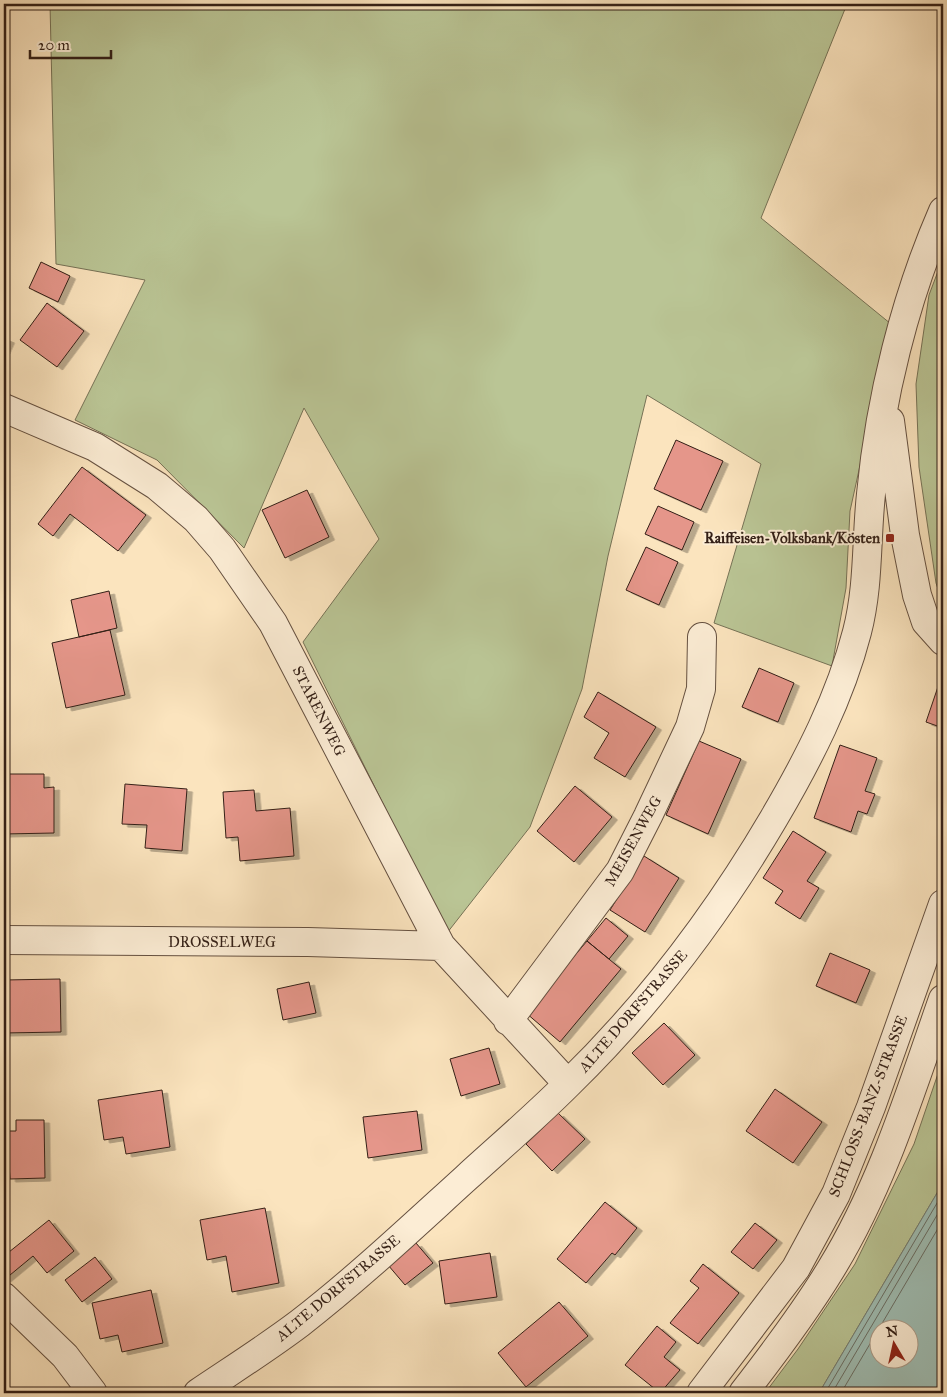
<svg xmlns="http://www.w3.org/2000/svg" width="947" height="1397" viewBox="0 0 947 1397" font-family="'IM FELL Great Primer',serif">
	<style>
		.green { fill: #bac595; stroke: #767256 }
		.water { fill: #9fbeb4; stroke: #747e75; fill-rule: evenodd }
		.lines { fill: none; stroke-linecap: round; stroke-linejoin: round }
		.shore { stroke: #696e65; stroke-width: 1 }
		.building { fill: #e5968a; stroke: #331f16; filter: url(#shadow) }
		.minor-casing { stroke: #655040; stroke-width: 30 }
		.tertiary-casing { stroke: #655040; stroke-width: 30 }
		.minor { stroke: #fcedd5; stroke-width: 28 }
		.tertiary { stroke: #fcedd5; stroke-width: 28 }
		.poi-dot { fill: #8f2418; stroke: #fcedd5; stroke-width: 2 }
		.labels { text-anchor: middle; stroke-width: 4; stroke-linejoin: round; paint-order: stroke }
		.poi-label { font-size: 15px; font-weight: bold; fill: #331f16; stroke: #fcedd5; text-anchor: end }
		.street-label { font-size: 15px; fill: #331f16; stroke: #fcedd5 }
	</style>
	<defs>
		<filter id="shadow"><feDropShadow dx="5.5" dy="3" stdDeviation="0" flood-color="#0004"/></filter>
	</defs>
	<rect width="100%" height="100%" fill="#fbe4be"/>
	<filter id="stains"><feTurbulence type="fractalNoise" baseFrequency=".004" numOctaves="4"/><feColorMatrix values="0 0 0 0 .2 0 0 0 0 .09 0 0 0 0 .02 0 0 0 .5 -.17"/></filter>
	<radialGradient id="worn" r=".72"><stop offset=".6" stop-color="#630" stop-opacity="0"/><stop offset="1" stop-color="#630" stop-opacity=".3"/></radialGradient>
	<!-- green -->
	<path class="green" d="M50 4H847L761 218 891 324 850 511 846 588 832 666 714 623 761 464 647 395 608 556 582 689 530 827 447 933 303 642 379 539 304 408 244 548 157 460 75 420 145 280 56 264Z
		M943 258V604L936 583 919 467 916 384 929 295Z
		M943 1059V1183L819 1393H765L798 1349 855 1264 914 1144Z"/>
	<!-- water -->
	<path class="water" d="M943 1183V1393H819ZM880 1330H910V1360H880Z"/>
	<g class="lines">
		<!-- shore -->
		<path class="shore" d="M825 1393 943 1193
			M832 1393 943 1205
			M841 1393 943 1220"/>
	</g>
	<!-- building -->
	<path class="building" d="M41 262 70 276 58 302 29 288Z
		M47 303 84 331 57 367 20 340Z
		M4 338 9 340 4 351Z
		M676 440 723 461 701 510 654 489Z
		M82 467 146 515 118 551 70 514 53 536 38 524Z
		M307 490 329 537 285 558 262 510Z
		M658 506 694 522 682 550 645 534Z
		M646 547 678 562 659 605 626 590Z
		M109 591 117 628 79 637 71 600Z
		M110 630 125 695 66 708 52 643Z
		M759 668 794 683 778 722 742 707Z
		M943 672V728L926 722Z
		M598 692 656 727 625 777 594 758 609 733 584 717Z
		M699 741 741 759 708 834 666 815Z
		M840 745 877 758 865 791 875 794 867 814 858 811 851 832 814 818Z
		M4 774H44V788L54 787V833L4 834Z
		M125 784 187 789 182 851 145 848 147 825 122 824Z
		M575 786 612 817 574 862 537 831Z
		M254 790 256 811 290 808 294 856 240 861 238 837 226 838 223 792Z
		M793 831 826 852 807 881 819 888 800 919 775 903 783 891 763 878Z
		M644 856 679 878 645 932 610 910Z
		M606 918 628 936 609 959 587 941Z
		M587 941 621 969 560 1042 526 1013Z
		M830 953 870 970 856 1003 816 986Z
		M60 979 61 1032 4 1033V980Z
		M309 982 316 1013 283 1020 277 989Z
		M664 1023 695 1055 663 1085 632 1053Z
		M489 1048 500 1084 461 1096 450 1059Z
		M775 1089 822 1122 793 1163 746 1131Z
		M162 1090 170 1147 126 1154 123 1137 104 1140 98 1100Z
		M417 1111 422 1150 368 1158 363 1117Z
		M558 1113 585 1139 552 1171 526 1144Z
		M16 1120H44L45 1178 10 1179 9 1164 4 1165V1131H16Z
		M605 1202 637 1228 615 1255 612 1253 586 1283 557 1259Z
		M265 1208 279 1283 232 1292 226 1256 207 1260 200 1220Z
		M49 1220 74 1251 47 1273 33 1256 4 1280V1256Z
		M755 1223 777 1240 753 1269 731 1252Z
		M416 1243 433 1263 405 1285 388 1265Z
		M490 1253 497 1297 445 1304 439 1261Z
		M95 1257 112 1279 82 1302 65 1280Z
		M703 1264 739 1293 698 1344 670 1323 699 1288 690 1281Z
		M151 1290 163 1343 122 1352 118 1335 100 1339 92 1303Z
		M559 1302 588 1336 526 1387 498 1353Z
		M657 1326 676 1342 664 1357 680 1370 660 1393 625 1365Z"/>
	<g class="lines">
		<defs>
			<path id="minor" d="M4 408 95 447 157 486 196 519 222 549 273 623 441 946 568 1084
				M890 421 905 535 917 595 926 622 943 641
				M4 940 308 942 441 946
				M508 1021 620 871 648 816 690 727 701 689 702 637
				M4 1297 65 1356 93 1393
				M198 1393C232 1370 267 1348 300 1323 358 1278 412 1227 466 1178 500 1147 535 1117 568 1084 648 1006 717 915 774 818 808 760 840 698 857 632 869 586 866 540 871 494 880 399 905 298 943 211
				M701 1393 796 1268 836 1194 871 1107 943 904"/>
			<path id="tertiary" d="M743 1393C774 1353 805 1312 831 1269 882 1186 911 1090 943 999"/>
		</defs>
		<!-- minor casing -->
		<use href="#minor" class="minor-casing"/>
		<!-- tertiary casing -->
		<use href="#tertiary" class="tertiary-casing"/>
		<!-- minor -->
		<use href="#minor" class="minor"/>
		<!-- tertiary -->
		<use href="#tertiary" class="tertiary"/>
	</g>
	<!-- markers -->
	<rect class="poi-dot" x="885" y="533" width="10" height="10" rx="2.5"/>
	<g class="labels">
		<!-- poi labels -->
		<g class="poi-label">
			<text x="880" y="543">Raiffeisen-Volksbank/Kösten</text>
		</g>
		<!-- street labels -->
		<g class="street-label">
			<text transform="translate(319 711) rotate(63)" y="5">STARENWEG</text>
			<text transform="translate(633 841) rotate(-61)" y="5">MEISENWEG</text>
			<text x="222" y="947">DROSSELWEG</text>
			<text transform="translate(633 1011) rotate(-49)" y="5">ALTE DORFSTRASSE</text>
			<text transform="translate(868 1106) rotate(-69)" y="5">SCHLOSS-BANZ-STRASSE</text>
			<text transform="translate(338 1288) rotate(-40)" y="5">ALTE DORFSTRASSE</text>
		</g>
	</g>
	<!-- margin -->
	<rect width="947" height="1397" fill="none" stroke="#fbe4be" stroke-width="20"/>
	<rect x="5" y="5" width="937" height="1387" fill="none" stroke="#331f16" stroke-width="2.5"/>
	<rect x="10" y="10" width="927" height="1377" fill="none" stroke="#331f16"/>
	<!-- north arrow -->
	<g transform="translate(894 1344) rotate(351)"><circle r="24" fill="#fcedd5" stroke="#ac9b89"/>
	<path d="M0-4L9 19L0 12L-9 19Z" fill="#8f2418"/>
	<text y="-8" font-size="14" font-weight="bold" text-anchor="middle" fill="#331f16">N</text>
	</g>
	<!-- scale -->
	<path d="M30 50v8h81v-8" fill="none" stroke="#331f16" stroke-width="2.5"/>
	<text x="38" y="50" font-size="15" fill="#331f16" stroke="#fcedd5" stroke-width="4" paint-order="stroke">20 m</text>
	<rect width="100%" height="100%" filter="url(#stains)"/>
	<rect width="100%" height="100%" fill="url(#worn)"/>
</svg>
